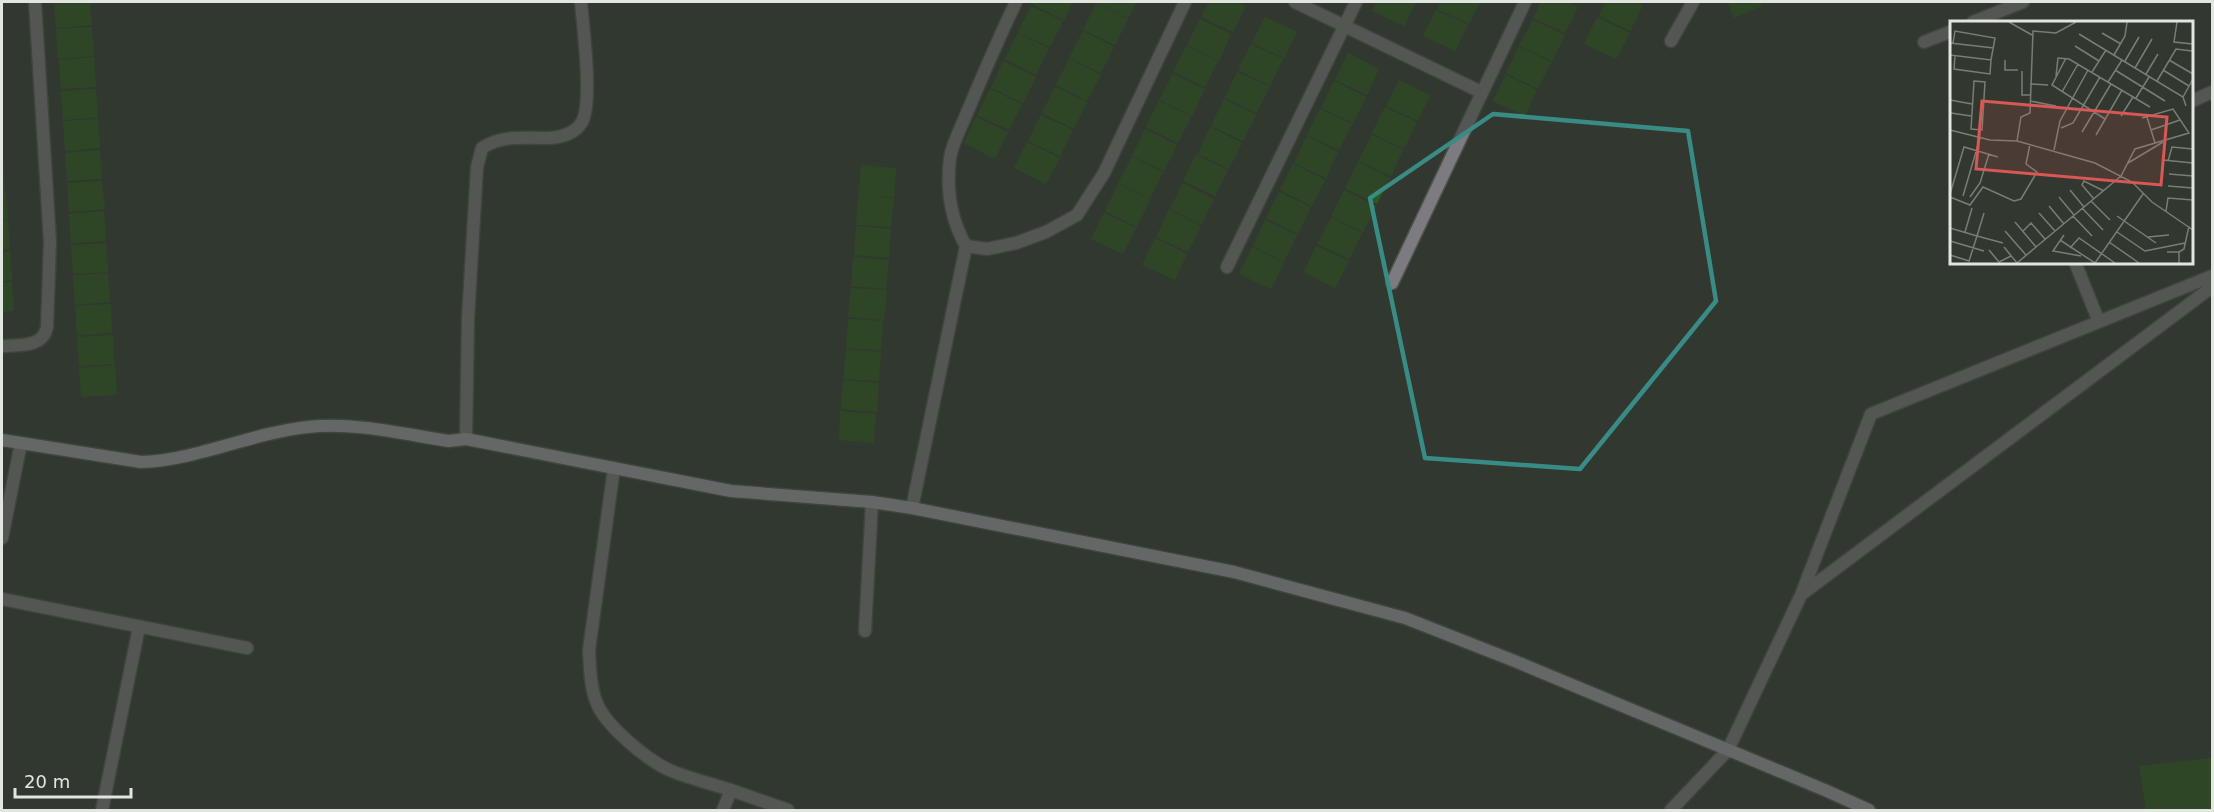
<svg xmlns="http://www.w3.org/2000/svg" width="2214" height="812" viewBox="0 0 2214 812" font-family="'DejaVu Sans',sans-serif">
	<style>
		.building { fill: #2b581b }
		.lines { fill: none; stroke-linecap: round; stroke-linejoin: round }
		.street-casing { stroke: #4e544c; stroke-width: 15 }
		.secondary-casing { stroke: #4e544c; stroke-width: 15 }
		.street { stroke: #7d7b7f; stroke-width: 12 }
		.secondary { stroke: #a5a1a9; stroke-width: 12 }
		.marked { fill: none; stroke: #398c85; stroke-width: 4.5; stroke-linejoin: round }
		.inset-road { fill: none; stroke: #787e77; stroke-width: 1.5 }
		.view { fill: #d95856; fill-opacity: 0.15; stroke: #d95856; stroke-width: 3 }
		.inset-edge { fill: none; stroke: #e2e6e1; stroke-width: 3 }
	</style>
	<rect width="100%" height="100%" fill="#323830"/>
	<!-- building -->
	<path class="building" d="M54 2H90L92 25 56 28Z
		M1033 2H1073L1064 20 1032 4Z
		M1095 2H1137L1128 18Z
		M1208 2H1236L1246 6 1233 32 1201 17Z
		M1377 2H1416L1404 26 1372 11Z
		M1441 2H1480L1469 24 1437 9Z
		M1541 2H1567L1578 7 1565 33 1533 18Z
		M1606 2H1636L1643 5 1630 31 1599 16Z
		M1727 2H1760L1762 6 1734 18Z
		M1096 3 1128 19 1115 45 1083 30Z
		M1031 6 1063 21 1050 47 1018 32Z
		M1436 10 1468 25 1455 51 1423 36Z
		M1265 17 1297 32 1284 58 1252 43Z
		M1597 17 1630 33 1616 59 1584 44Z
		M1200 19 1231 34 1219 61 1187 45Z
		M1533 20 1565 35 1552 61 1519 46Z
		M92 27 94 56 58 59 56 29Z
		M1083 31 1114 47 1101 73 1069 58Z
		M1018 33 1049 48 1036 75 1005 59Z
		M1251 44 1283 59 1270 86 1238 70Z
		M1186 46 1218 61 1205 87 1173 72Z
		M1519 47 1551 62 1538 89 1506 73Z
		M1348 53 1379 69 1367 95 1335 80Z
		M94 57 96 87 61 89 59 60Z
		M1069 59 1101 75 1087 101 1056 85Z
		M1003 61 1036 77 1023 103 991 88Z
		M1237 72 1270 87 1256 113 1225 98Z
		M1173 74 1205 89 1192 116 1159 100Z
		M1506 75 1537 90 1525 116 1493 101Z
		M1399 80 1430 95 1418 121 1386 106Z
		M1334 81 1366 97 1353 123 1321 108Z
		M1055 87 1087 102 1074 129 1042 113Z
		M96 89 98 117 63 120 61 91Z
		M990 89 1022 104 1009 130 977 115Z
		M1224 99 1256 115 1243 141 1211 126Z
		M1159 101 1191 117 1178 143 1146 127Z
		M1385 107 1417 122 1404 149 1372 133Z
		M1320 109 1352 124 1339 150 1307 135Z
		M1041 115 1073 130 1060 156 1028 141Z
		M976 117 1008 132 995 159 964 143Z
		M98 119 100 148 65 151 63 121Z
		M1210 127 1242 143 1229 169 1198 154Z
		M1145 129 1177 145 1164 171 1132 156Z
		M1372 135 1403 150 1391 176 1358 161Z
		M1307 136 1338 152 1326 178 1294 163Z
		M1027 142 1060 158 1046 184 1014 168Z
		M100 150 102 179 67 181 65 153Z
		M1196 155 1228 170 1215 196 1183 181Z
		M1132 157 1163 172 1150 199 1118 183Z
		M2 159H3L5 188H2Z
		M1358 162 1390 178 1377 204 1345 188Z
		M1293 164 1325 180 1312 206 1280 190Z
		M861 165 896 168 894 197 867 195 894 198 891 227 856 225Z
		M102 181 105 209 69 212 67 183Z
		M1183 183 1214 199 1201 225 1170 209Z
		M1118 184 1150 200 1137 227 1105 211Z
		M5 189 8 219H2V190Z
		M1344 190 1376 206 1363 232 1331 217Z
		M1279 192 1311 207 1298 234 1266 218Z
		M1169 210 1201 226 1188 252 1156 237Z
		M104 211 106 241 71 243 69 214Z
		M1104 213 1136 228 1123 254 1091 239Z
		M1331 218 1362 233 1349 259 1317 244Z
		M2 220H8L10 249 2 250Z
		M1265 220 1297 235 1284 262 1253 246Z
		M856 226 891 229 889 258 854 255Z
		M1155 238 1187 254 1175 280 1142 265Z
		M106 243 108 272 73 274 71 245Z
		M1316 246 1349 261 1335 288 1304 272Z
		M1252 247 1284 263 1271 289 1239 274Z
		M10 251 12 280 2 281V252Z
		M853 257 889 260 886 289 851 286Z
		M108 273 110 302 75 305 73 275Z
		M12 282 14 311 2 312V283Z
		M851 288 887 290 884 320 848 317Z
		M111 304 112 333 77 335 75 306Z
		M848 319 883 321 881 350 846 348Z
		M113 335 114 364 79 366 77 337Z
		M846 349 881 352 879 381 843 379Z
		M115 365 117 395 81 397 79 368Z
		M843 380 879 383 877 412 841 409Z
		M840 411 876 414 874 443 839 440Z
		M2212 758V810H2146L2139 766Z"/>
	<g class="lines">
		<defs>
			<path id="street" d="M1295 2 1481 92
				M1973 22 2023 2
				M1671 41 1693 2
				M1924 42 1952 31
				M2192 101 2212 92
				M966 246 987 249 1016 243 1046 232 1077 215 1104 173 1185 2
				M2075 262 2099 322
				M1227 267 1356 2
				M1392 283 1525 2
				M2 346C18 345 43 348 47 327L50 242 35 2
				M466 439 468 319 477 167 482 148C502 135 523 138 545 138 559 138 574 135 582 122 593 102 583 27 581 2
				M614 468 589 650C590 667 590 685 596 701 604 725 650 763 674 772 692 779 712 784 731 790L723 810
				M912 508 966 246C950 218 946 190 950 158 952 144 961 128 966 115 982 77 998 39 1016 2
				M2 538 21 443
				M1802 594 2212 287
				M2 599 247 648
				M865 631 872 502
				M731 790 788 810
				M102 810 139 627
				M1671 810 1728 750 1801 595 1871 414 2212 276"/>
			<path id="secondary" d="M2 440 141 462C198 460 251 433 308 427 355 422 403 434 449 441L466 439 731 491 872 502 912 508 1234 572 1405 618 1517 662 1827 791 1869 810"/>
		</defs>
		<!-- street casing -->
		<use href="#street" class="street-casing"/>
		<!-- secondary casing -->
		<use href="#secondary" class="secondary-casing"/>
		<!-- street -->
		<use href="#street" class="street"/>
		<!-- secondary -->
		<use href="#secondary" class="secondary"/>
	</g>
	<!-- marked area -->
	<path d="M0 0H2214V812H0ZM1493 114 1688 131 1716 301 1580 469 1425 458 1370 198Z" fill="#323830" fill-opacity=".55" fill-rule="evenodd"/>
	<path class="marked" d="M1493 114 1688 131 1716 301 1580 469 1425 458 1370 198Z"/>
	<!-- overview -->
	<g transform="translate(1950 21)">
		<rect width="243" height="243" fill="#323830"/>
		<path class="inset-road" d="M59 1 82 14M227 1 224 21 243 23M152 12 171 23M129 13 233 76 236 85M0 22 44 27M125 25 149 40M0 34 41 39 45 17 5 10 3 22M164 34 175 15 177 1M5 35 4 48 40 53 41 39M116 37 102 64 155 98M55 39V49H68M219 39 243 53M175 40 189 16M185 47 202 18M165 49 215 80M213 49 239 65M72 50V74H80M142 51 156 29M196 53 208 33M106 55 108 37 119 38 200 86M24 60 35 61 32 109 21 108ZM207 60 226 28 242 30M158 61 172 39M80 63 98 64M112 71 128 43M233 76 243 58M186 77 199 56M0 79 22 83M80 80 106 85M1 92 21 95M171 95 183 76M197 96 205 122M111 107 123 102 150 56M0 109 40 119 67 120 145 142 182 161 202 181 243 209M201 109 230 99M132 111 161 63M146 114 172 69M67 120 71 96 80 92 83 10 106 12 126 1M104 129 110 100 138 49M213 139 243 142M218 140 222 126 243 128M178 142 213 121M219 153 243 155M218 165 243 167M120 169 134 186M0 173 14 126 48 136M13 175 30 117M0 176 20 184 33 166 64 180 71 178 87 151 76 143 80 123M20 176 30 162 39 133M109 176 124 194M144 178 132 164 134 160 154 170M141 180 160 199M99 185 114 203M132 187 153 209M216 190 218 177 243 179M34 192 27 215 53 222M89 192 105 210M123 195 142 215M167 195 206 222M65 201 86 226 171 155 185 128 239 112 223 88 192 97M0 207 27 215 19 240 0 234M55 210 76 234M73 210 81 202 95 218M15 211 22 187M167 211 195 230 235 222M114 214 103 230 131 235M198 216 219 214M110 219 145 242 193 173M0 220 34 230M159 221 189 242M54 226 67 242 86 226M120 227 129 217 165 242M39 229 49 241 61 235M217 231H229V242M229 231 234 228 239 205"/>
		<path class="view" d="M32 80 217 96 211 164 26 148Z"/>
		<rect width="243" height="243" class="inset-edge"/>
	</g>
	<!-- border -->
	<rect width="2214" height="812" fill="none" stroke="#e2e6e1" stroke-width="6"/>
	<!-- scale -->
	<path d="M15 788v9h116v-9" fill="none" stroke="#e2e6e1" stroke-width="3"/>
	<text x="24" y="788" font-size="18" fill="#e2e6e1" stroke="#323830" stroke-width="4.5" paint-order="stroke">20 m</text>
</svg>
